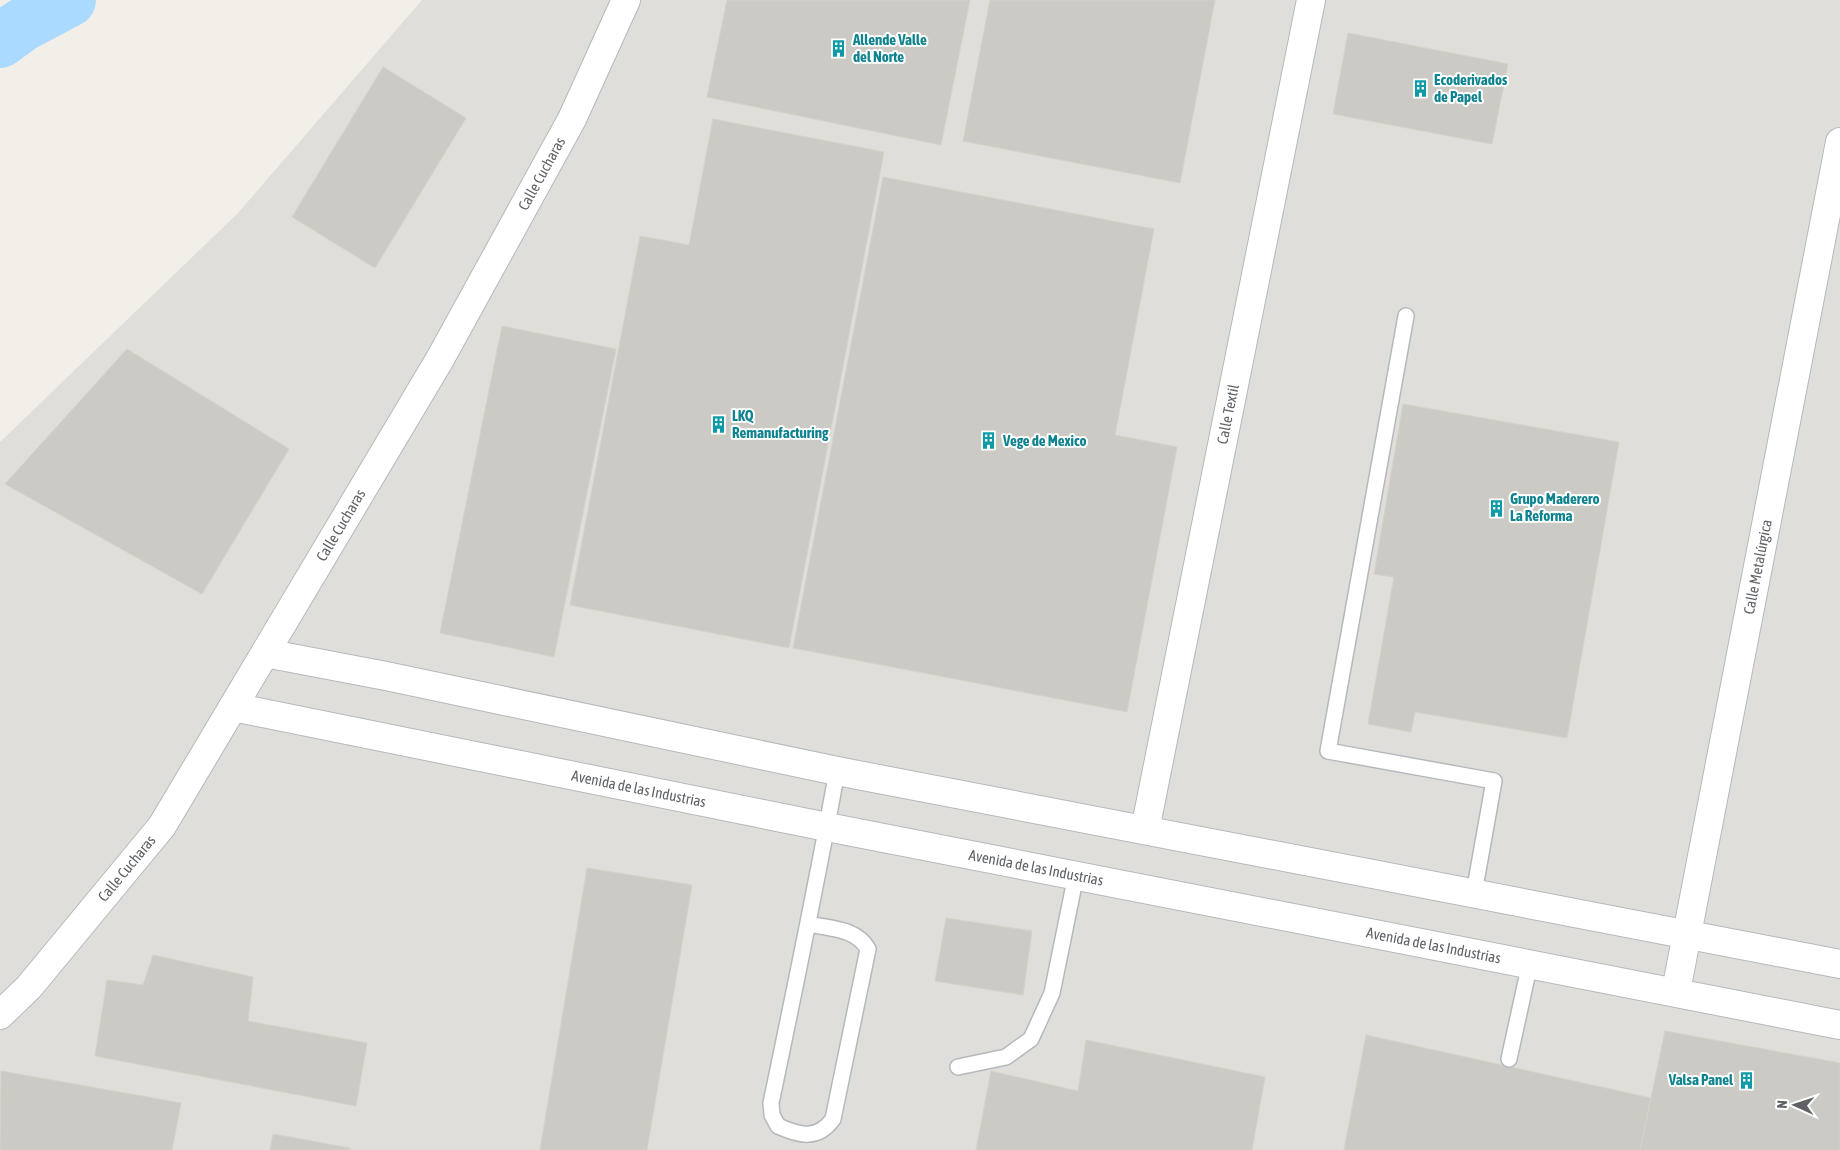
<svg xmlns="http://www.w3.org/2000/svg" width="1840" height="1150" viewBox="0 0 1840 1150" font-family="'Asap Condensed',sans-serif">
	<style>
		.industrial { fill: #e0deda }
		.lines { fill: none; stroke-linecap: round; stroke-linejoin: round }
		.river { stroke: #aadaff; stroke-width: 54 }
		.building { fill: #cccac5; stroke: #d6d1c6 }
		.lane-casing { stroke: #b5b8bc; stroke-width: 18 }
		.street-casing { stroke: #b5b8bc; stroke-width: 30 }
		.lane { stroke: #fff; stroke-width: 15 }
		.street { stroke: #fff; stroke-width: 28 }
		.labels { text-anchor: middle; stroke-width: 4; stroke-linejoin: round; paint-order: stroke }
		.culture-label { font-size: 15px; font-weight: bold; fill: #0d838f; stroke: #fff; text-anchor: start }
		.street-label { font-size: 15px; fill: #5f6368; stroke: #fff }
	</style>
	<rect width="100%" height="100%" fill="#f1efe8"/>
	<!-- industrial -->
	<path class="industrial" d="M422 0H1840V1150H0V442L238 213Z"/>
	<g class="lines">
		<!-- river -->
		<path class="river" d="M0 41 22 25 69 0"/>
	</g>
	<!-- building -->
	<path class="building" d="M727 0H970L941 145 707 97Z
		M990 0H1215L1180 183 963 141Z
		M1348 33 1508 64 1492 144 1333 114Z
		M383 67 466 118 375 268 292 217Z
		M713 119 884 152 789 648 570 605 640 236 689 245Z
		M883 177 1154 229 1115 435 1177 447 1127 712 793 648Z
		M502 326 616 349 554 657 440 633Z
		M127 349 289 449 202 594 5 484Z
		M1403 404 1619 442 1567 738 1415 712 1411 732 1368 724 1394 577 1374 574Z
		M587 868 692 885 647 1150H540Z
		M946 918 1032 931 1023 995 935 981Z
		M153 955 253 977 248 1021 367 1043 356 1106 95 1056 107 980 143 985Z
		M1665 1031 1840 1063V1150H1640Z
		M1366 1035 1651 1098 1640 1150H1344Z
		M1086 1040 1265 1077 1252 1150H976L991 1071 1078 1091Z
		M1 1071 181 1103 172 1150H0Z
		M273 1134 350 1148V1150H270Z"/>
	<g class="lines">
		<defs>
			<path id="lane" d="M1406 316 1328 751 1494 781 1474 893
				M809 924C831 929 856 928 868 949L833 1119C818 1140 800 1136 778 1126L772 1115 771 1103C794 993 817 882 837 771
				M1509 1059 1530 963
				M958 1067 1006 1057 1031 1039 1052 993 1076 875"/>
			<g id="street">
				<path d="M265 653 386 676 837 771 1840 964"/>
				<path id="s1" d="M233 707 827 827 1840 1025"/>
				<path id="s2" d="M1145 830 1311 0"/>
				<path id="s3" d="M1676 991 1840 142"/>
				<path id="s4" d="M0 1015 29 987 162 826 440 359 572 119 626 0"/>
			</g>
		</defs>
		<!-- lane casing -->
		<use href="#lane" class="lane-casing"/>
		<!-- street casing -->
		<use href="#street" class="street-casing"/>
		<!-- lane -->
		<use href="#lane" class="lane"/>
		<!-- street -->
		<use href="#street" class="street"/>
	</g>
	<!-- icons -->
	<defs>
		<symbol id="building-bare" viewBox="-9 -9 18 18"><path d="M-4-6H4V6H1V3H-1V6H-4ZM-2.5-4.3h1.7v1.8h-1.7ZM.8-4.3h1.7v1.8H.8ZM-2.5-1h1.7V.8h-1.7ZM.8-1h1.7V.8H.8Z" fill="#0f9aa8" stroke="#fff" stroke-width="2.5" paint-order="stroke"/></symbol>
	</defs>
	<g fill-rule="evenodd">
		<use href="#building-bare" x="826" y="36" width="25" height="25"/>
		<use href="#building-bare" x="1408" y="76" width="25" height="25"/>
		<use href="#building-bare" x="706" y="412" width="25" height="25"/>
		<use href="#building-bare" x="976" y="428" width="25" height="25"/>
		<use href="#building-bare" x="1484" y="496" width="25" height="25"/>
		<use href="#building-bare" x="1734" y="1068" width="25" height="25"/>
	</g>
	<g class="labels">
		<!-- culture labels -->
		<g class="culture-label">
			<text x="853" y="45">Allende Valle<tspan x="853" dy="17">del Norte</tspan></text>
			<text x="1434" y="85">Ecoderivados<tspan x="1434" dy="17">de Papel</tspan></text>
			<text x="732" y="421">LKQ<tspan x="732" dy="17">Remanufacturing</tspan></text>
			<text x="1003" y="446">Vege de Mexico</text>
			<text x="1510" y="504">Grupo Maderero<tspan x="1510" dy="17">La Reforma</tspan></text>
			<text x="1733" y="1085" text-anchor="end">Valsa Panel</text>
		</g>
		<!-- street labels -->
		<g class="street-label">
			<text dy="5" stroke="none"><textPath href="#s4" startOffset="1004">Calle Cucharas</textPath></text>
			<text dy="5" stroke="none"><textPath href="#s2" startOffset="424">Calle Textil</textPath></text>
			<text dy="5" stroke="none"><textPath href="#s4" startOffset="599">Calle Cucharas</textPath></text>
			<text dy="5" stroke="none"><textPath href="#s3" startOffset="432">Calle Metalúrgica</textPath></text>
			<text dy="5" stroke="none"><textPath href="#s1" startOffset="414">Avenida de las Industrias</textPath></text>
			<text dy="5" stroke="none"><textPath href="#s1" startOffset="819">Avenida de las Industrias</textPath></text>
			<text dy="5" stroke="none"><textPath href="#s4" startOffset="194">Calle Cucharas</textPath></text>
			<text dy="5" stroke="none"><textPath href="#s1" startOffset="1224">Avenida de las Industrias</textPath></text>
		</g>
	</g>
	<!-- north arrow -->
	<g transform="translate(1795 1105) rotate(273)" stroke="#ffffff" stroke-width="4" paint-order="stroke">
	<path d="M0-4L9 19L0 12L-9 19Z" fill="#5f6368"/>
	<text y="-8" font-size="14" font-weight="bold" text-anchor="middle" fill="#5f6368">N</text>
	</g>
</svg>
